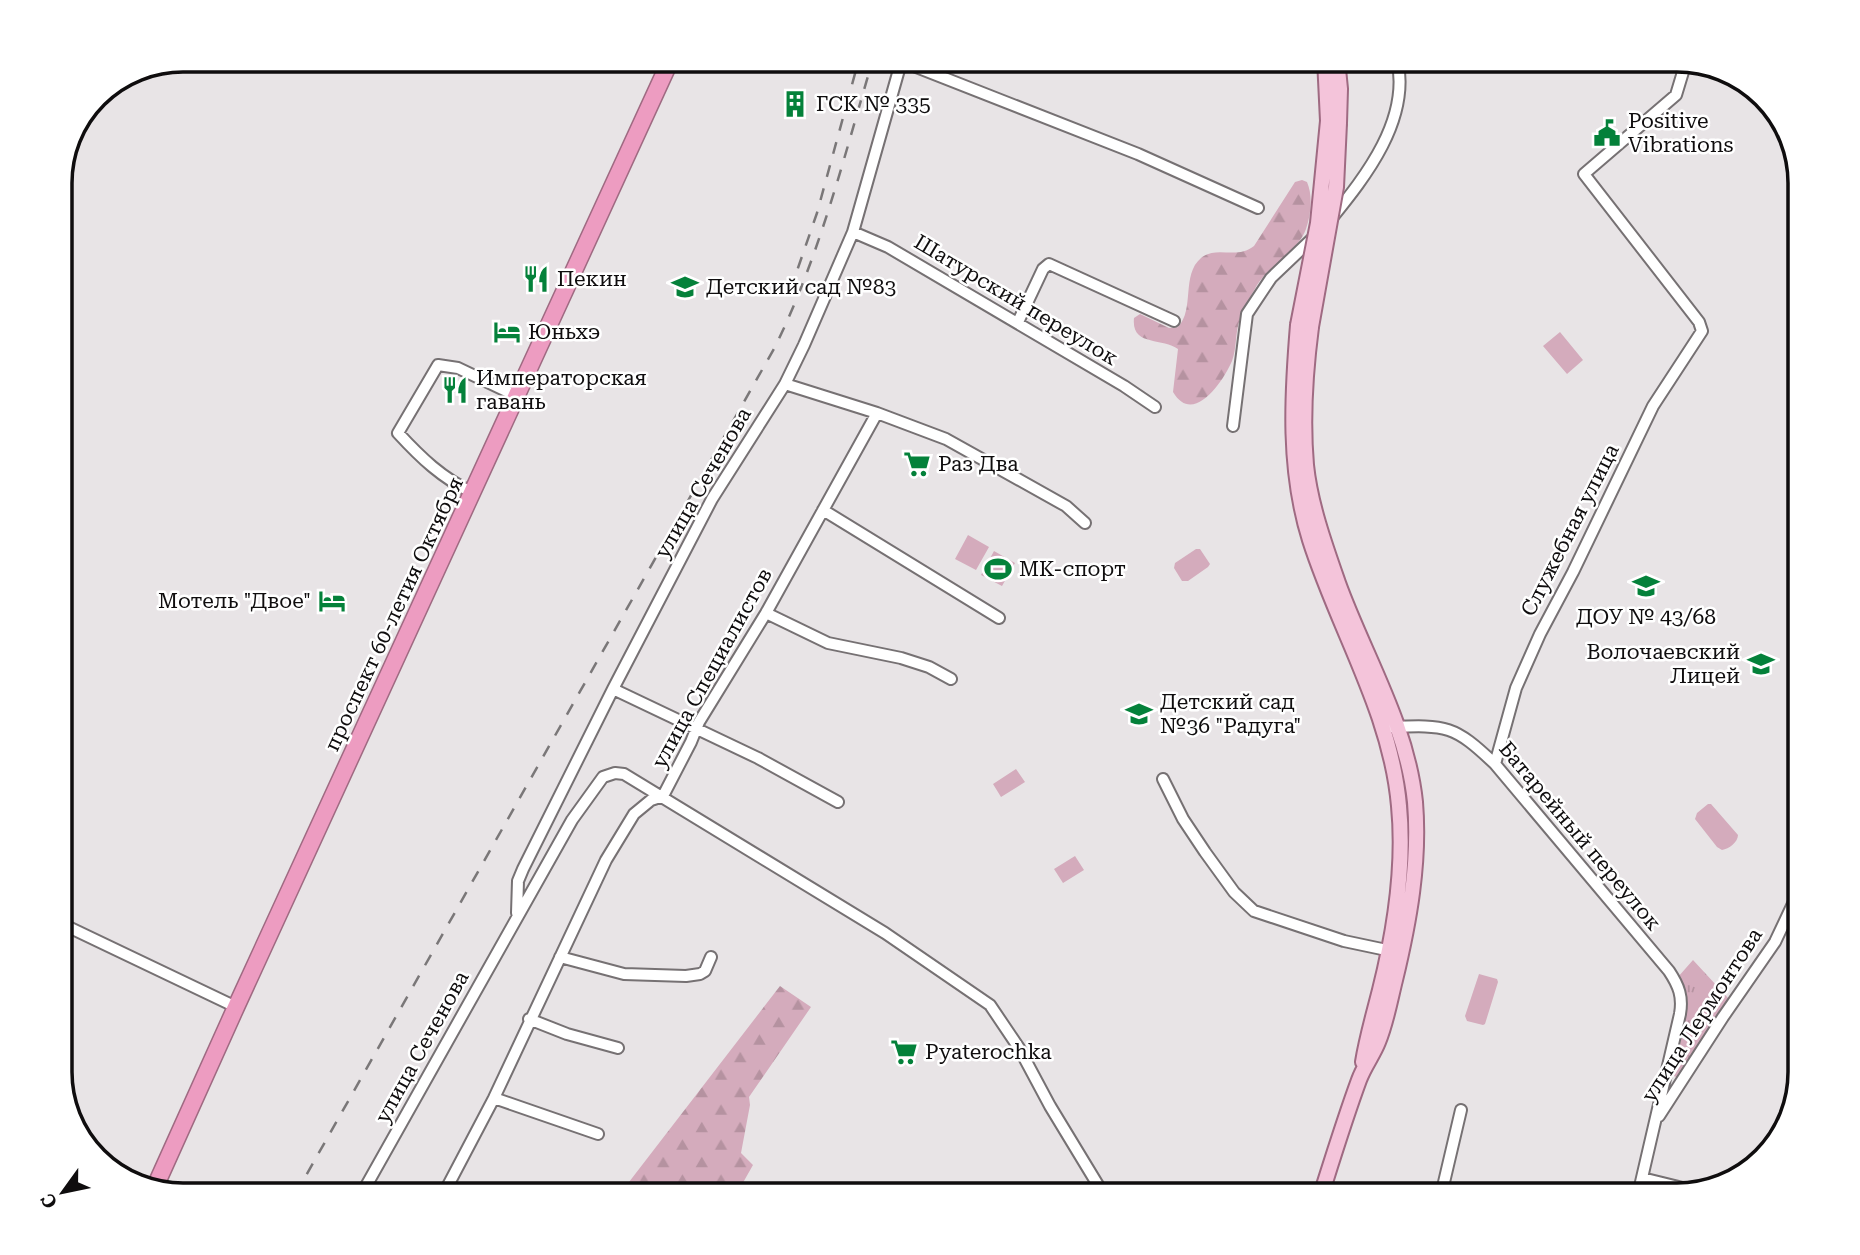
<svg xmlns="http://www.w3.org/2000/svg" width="1860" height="1255" viewBox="0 0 1860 1255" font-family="'Roboto Serif',serif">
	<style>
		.grass { fill: url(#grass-tufts) }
		.forest { fill: url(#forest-firs) }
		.pitch { fill: #d4abbc }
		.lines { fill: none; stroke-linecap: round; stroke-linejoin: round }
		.minor-casing { stroke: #767173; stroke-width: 14 }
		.major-casing { stroke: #9f6a82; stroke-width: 18 }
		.highway-casing { stroke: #9f6a82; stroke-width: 19 }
		.minor { stroke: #fff; stroke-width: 10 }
		.major { stroke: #f4c4da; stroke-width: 14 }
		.highway { stroke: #ed9cc1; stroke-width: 16 }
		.rail { stroke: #7a7778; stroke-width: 2.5; stroke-dasharray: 12 12; stroke-linecap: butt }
		.major-bridge-casing { stroke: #9f6a82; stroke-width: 18; stroke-linecap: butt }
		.major-bridge { stroke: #f4c4da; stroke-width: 14 }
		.labels { text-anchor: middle; stroke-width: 5; stroke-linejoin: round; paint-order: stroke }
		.poi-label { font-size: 21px; fill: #0f0d0e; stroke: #fff; text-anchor: start }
		.street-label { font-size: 21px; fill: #0f0d0e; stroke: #fff }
		.rim { fill: none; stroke: #0f0d0e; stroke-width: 3.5 }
	</style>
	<defs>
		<pattern id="grass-tufts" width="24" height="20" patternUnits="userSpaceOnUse" patternTransform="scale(1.75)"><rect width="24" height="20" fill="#d4abbc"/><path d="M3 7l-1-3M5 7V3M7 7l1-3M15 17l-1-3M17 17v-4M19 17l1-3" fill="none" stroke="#b592a0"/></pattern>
		<pattern id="forest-firs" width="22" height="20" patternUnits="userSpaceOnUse" patternTransform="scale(1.75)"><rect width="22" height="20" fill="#d4abbc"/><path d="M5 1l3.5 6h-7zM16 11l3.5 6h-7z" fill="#b592a0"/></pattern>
	</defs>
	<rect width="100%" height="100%" fill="#e8e4e6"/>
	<!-- grass -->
	<path class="grass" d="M1693 960 1729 999 1679 1078 1671 1075C1679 1043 1696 1008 1678 977Z"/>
	<!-- forest -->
	<path class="forest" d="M1302 180 1307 182C1313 196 1311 214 1306 229 1298 251 1270 265 1257 285 1251 296 1244 307 1240 319 1235 332 1237 348 1232 361 1223 382 1193 426 1173 392L1178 349C1163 337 1131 347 1134 318L1140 314 1169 328 1178 327C1195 309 1181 275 1201 258 1216 245 1237 260 1254 246L1295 182Z
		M780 986 811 1007 749 1097 750 1105 741 1153 753 1165 736 1195H619Z"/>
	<!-- pitch -->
	<path class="pitch" d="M1560 332 1583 360 1567 374 1543 346Z
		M968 535 989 547 976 570 955 559Z
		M1196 549H1200L1210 564 1208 567 1188 581H1182L1174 568 1175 563Z
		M994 551 1015 563 1002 586 981 575Z
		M1016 769 1025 782 1001 797 993 784Z
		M1708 804H1711L1738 835C1738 842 1729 849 1722 850L1717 847 1695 819 1697 813Z
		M1075 856 1084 870 1063 883 1054 869Z
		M1479 974 1497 979 1498 982 1485 1024 1483 1025 1467 1021 1465 1016Z"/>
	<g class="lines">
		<defs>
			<path id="minor" d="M901 61 1138 154 1258 208
				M1331 219C1366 176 1411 119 1397 59
				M853 232 888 247 1124 386 1155 407
				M1018 322 1043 269 1049 264 1174 321
				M785 384 877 413 946 439 1066 506 1085 523
				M1233 426 1247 314 1271 278 1315 236
				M473 493C442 478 421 458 398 433L438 365 458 368 517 396
				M823 510 999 618
				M766 613 828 643 901 658 929 667 951 679
				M613 689 758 758 838 802
				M1391 727C1447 725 1454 725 1495 764L1669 971C1679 986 1683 997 1680 1014L1638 1195
				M1495 764 1516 688 1540 634 1573 572 1653 406 1702 331 1699 322 1584 174 1676 95 1686 62
				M1163 779 1183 819 1205 852 1234 892 1254 911 1344 941 1396 952
				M517 913 518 881 523 869 613 689 712 499 785 384 804 345 853 232 902 59
				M60 923 236 1007
				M560 957 624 974 686 976 700 974 705 971 711 957
				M529 1019 567 1034 618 1048
				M494 1098 598 1134
				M1659 1116 1723 1017 1775 942 1800 889
				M1642 1178 1695 1191
				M361 1195 572 820 603 777 615 773 624 774 885 933 990 1005 1019 1048 1050 1106 1104 1195
				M443 1195 494 1098 606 860 634 814 651 800 663 796 691 742 699 722 766 613 877 413
				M1441 1195 1461 1110"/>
			<path id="major" d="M1325 59 1328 121
				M1337 59 1340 89 1339 123
				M1298 325C1292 397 1288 470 1310 540 1338 629 1391 712 1399 806 1405 867 1395 930 1380 990 1374 1014 1367 1037 1363 1062
				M1311 327C1305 373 1302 419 1306 465 1310 504 1325 546 1338 583 1364 655 1407 724 1415 802 1420 862 1409 922 1395 980 1390 1000 1386 1023 1378 1042 1373 1055 1364 1066 1359 1080 1345 1118 1333 1157 1321 1195"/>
			<path id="highway" d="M155 1187 236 1007 671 59"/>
		</defs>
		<!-- minor casing -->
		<use href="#minor" class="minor-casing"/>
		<!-- major casing -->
		<use href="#major" class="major-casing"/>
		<!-- highway casing -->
		<use href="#highway" class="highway-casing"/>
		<!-- minor -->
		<use href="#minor" class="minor"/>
		<!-- major -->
		<use href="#major" class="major"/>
		<!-- highway -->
		<use href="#highway" class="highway"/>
		<!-- rail -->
		<path class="rail" d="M790 291 817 213 859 59
			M295 1195 775 347C820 255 844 157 873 59"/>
		<defs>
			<path id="major-bridge" d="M1298 325 1318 223 1328 121
				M1311 327 1336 187 1339 123"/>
		</defs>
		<!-- major-bridge casing -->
		<use href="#major-bridge" class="major-bridge-casing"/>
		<!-- major-bridge -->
		<use href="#major-bridge" class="major-bridge"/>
	</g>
	<!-- icons -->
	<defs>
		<symbol id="building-bare" viewBox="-9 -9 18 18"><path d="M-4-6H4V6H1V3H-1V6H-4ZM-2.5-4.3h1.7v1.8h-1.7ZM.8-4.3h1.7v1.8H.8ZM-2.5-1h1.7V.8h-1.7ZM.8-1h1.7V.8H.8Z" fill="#04813a" stroke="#fff" stroke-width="2.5" paint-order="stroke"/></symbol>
		<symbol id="civic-bare" viewBox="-9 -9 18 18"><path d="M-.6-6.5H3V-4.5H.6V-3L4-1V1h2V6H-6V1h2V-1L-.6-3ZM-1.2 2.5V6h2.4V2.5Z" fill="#04813a" stroke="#fff" stroke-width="2.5" paint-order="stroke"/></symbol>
		<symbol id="restaurant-bare" viewBox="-9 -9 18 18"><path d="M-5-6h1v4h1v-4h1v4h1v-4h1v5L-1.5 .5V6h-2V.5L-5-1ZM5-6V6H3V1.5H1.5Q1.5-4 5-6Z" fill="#04813a" stroke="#fff" stroke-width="2.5" paint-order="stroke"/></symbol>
		<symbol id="school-bare" viewBox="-9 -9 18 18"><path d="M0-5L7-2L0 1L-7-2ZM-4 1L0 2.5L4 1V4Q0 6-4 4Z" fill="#04813a" stroke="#fff" stroke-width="2.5" paint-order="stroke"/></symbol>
		<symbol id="hotel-bare" viewBox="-9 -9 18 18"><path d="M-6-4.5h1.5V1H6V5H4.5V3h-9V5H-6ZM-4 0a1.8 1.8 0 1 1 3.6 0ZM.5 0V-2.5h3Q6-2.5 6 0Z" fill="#04813a" stroke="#fff" stroke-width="2.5" paint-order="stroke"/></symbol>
		<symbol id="supermarket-bare" viewBox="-9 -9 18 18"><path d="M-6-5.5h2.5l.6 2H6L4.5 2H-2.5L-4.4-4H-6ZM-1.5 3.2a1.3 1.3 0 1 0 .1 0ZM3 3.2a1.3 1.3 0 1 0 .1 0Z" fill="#04813a" stroke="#fff" stroke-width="2.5" paint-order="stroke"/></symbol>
		<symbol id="stadium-bare" viewBox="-9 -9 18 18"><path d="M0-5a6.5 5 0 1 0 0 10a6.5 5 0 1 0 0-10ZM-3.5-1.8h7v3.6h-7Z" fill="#04813a" stroke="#fff" stroke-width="2.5" paint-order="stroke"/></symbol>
	</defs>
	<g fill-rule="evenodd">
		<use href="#building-bare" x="776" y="85" width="38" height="38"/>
		<use href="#civic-bare" x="1588" y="114" width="38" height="38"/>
		<use href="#restaurant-bare" x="517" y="260" width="38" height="38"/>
		<use href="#school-bare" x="666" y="268" width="38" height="38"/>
		<use href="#hotel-bare" x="488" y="313" width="38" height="38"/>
		<use href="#restaurant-bare" x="436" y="371" width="38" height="38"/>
		<use href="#supermarket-bare" x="898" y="445" width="38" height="38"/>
		<use href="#stadium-bare" x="979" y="550" width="38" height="38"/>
		<use href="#school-bare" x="1627" y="567" width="38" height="38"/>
		<use href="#hotel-bare" x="313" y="582" width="38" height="38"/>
		<use href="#school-bare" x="1742" y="645" width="38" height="38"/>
		<use href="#school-bare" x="1120" y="695" width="38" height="38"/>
		<use href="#supermarket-bare" x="885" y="1033" width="38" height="38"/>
	</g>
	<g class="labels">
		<!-- poi labels -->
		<g class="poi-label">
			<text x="816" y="111">ГСК № 335</text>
			<text x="1628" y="128">Positive<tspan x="1628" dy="24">Vibrations</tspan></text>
			<text x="557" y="286">Пекин</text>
			<text x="706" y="294">Детский сад №83</text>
			<text x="528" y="339">Юньхэ</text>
			<text x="476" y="385">Императорская<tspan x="476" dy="24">гавань</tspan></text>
			<text x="938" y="471">Раз Два</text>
			<text x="1019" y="576">МК-спорт</text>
			<text x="311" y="608" text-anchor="end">Мотель "Двое"</text>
			<text x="1646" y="624" text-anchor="middle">ДОУ № 43/68</text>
			<text x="1740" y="659" text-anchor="end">Волочаевский<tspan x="1740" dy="24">Лицей</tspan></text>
			<text x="1160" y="709">Детский сад<tspan x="1160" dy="24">№36 "Радуга"</tspan></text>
			<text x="925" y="1059">Pyaterochka</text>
		</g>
		<!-- street labels -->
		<g class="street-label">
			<text transform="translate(1016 300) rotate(31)" y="7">Шатурский переулок</text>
			<text transform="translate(703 483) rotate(-60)" y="7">улица Сеченова</text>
			<text transform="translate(1570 530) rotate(-63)" y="7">Служебная улица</text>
			<text transform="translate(394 614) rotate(-65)" y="7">проспект 60-летия Октября</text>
			<text transform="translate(712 668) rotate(-61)" y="7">улица Специалистов</text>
			<text transform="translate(1580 836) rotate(50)" y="7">Батарейный переулок</text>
			<text transform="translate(1702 1015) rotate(-57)" y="7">улица Лермонтова</text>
			<text transform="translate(422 1047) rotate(-61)" y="7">улица Сеченова</text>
		</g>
	</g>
	<!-- crop -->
	<path d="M0 0H1860V1255H0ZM183 72H1677A111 111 0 0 1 1788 183V1072A111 111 0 0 1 1677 1183H183A111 111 0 0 1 72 1072V183A111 111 0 0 1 183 72Z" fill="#fff" fill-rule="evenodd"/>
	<path class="rim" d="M183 72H1677A111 111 0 0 1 1788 183V1072A111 111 0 0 1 1677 1183H183A111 111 0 0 1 72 1072V183A111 111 0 0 1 183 72Z"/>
	<!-- north arrow -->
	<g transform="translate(63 1192) rotate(237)" stroke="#ffffff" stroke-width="5" paint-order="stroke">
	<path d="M0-5L12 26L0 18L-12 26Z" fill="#0f0d0e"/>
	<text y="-10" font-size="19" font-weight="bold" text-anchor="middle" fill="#0f0d0e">С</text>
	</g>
</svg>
